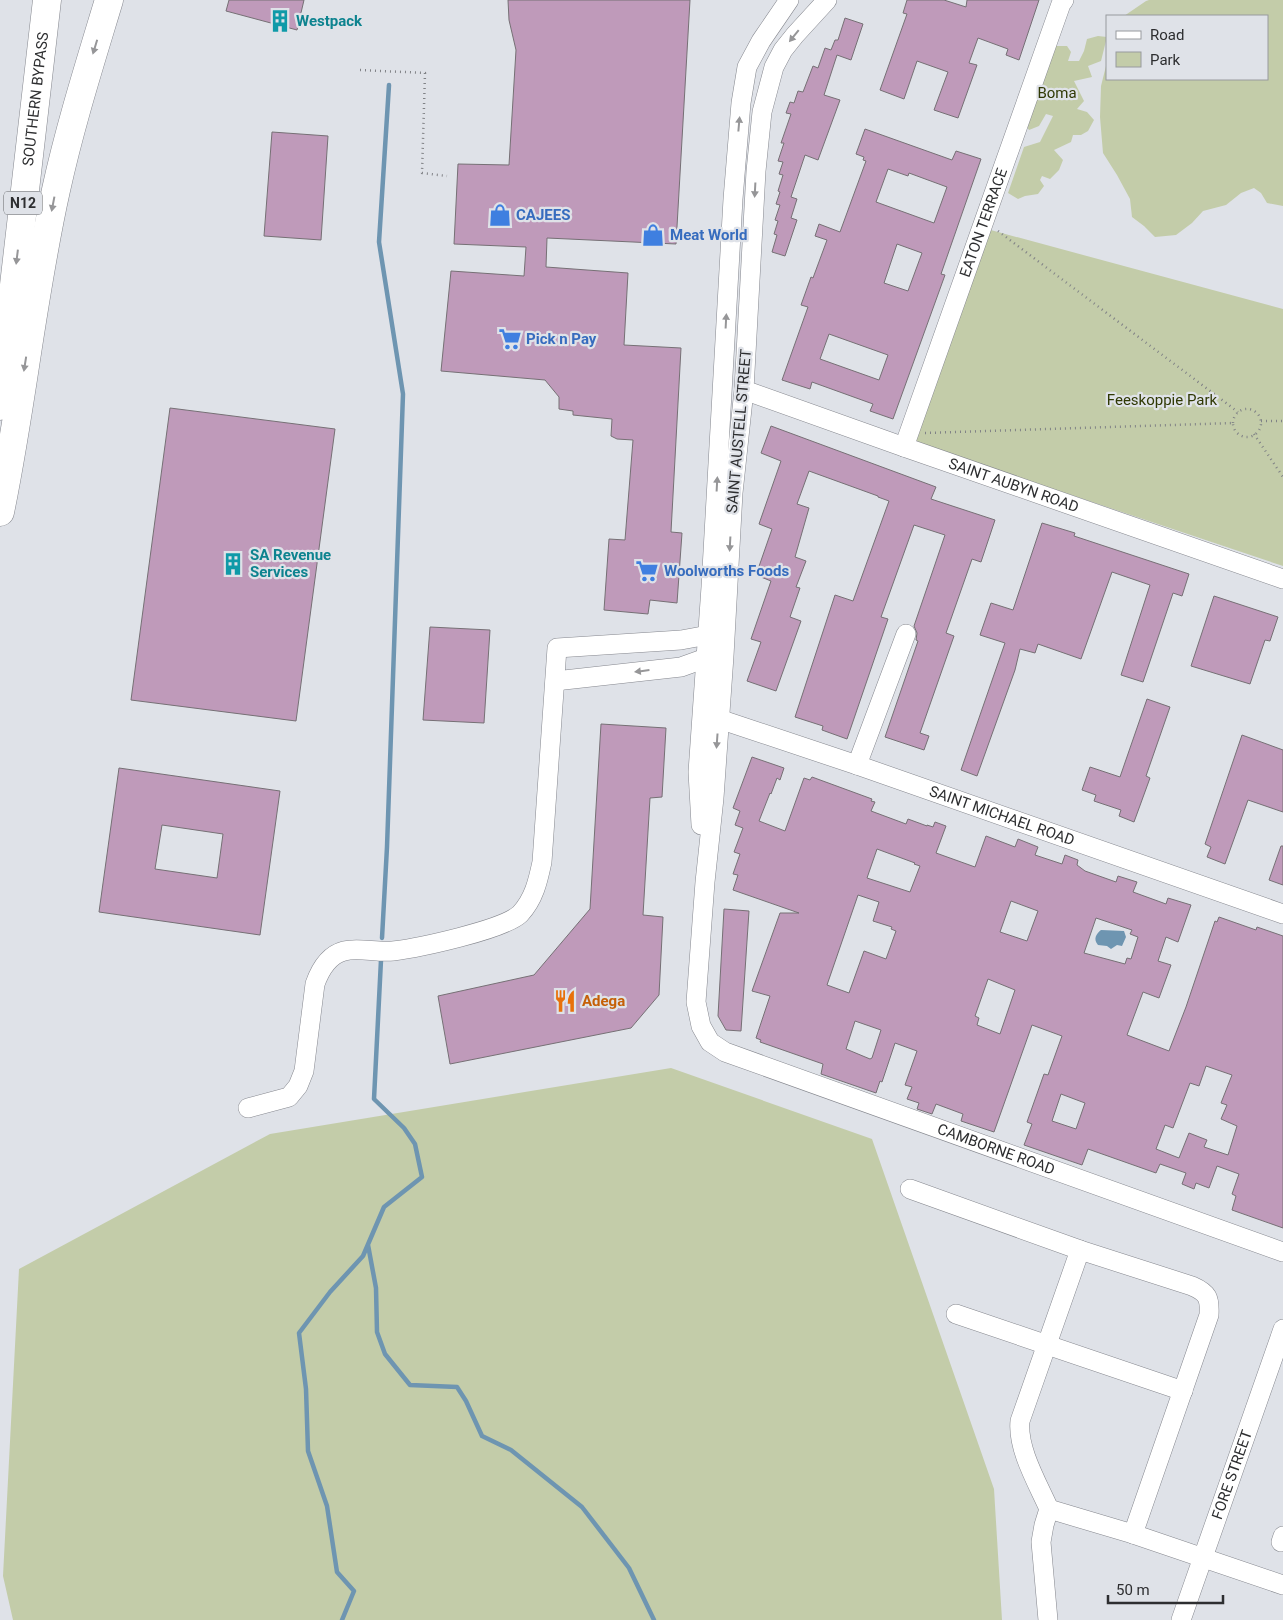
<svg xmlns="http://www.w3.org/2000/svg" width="1283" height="1620" viewBox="0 0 1283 1620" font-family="Roboto,sans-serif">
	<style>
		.green { fill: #c3cca9 }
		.water { fill: #6e95b1 }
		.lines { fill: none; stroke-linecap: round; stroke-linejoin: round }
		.stream { stroke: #6e95b1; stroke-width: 4.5 }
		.building { fill: #bf9aba; stroke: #767075; fill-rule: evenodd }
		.minor-casing { stroke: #85878e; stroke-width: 20 }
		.highway-casing { stroke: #85878e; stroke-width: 29 }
		.path { stroke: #808286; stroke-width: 2.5; stroke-dasharray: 1 4; stroke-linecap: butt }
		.minor { stroke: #fff; stroke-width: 19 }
		.highway { stroke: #fff; stroke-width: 28 }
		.oneway { fill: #969698 }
		.labels { text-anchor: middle; stroke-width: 4.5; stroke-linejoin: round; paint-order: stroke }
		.shield { fill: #dfe2e8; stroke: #626467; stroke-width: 1 }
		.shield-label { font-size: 14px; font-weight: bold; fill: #2d2e30 }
		.culture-label { font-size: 15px; font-weight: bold; fill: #0d838f; stroke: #dfe2e8; text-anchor: start }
		.park-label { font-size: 15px; fill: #303904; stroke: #dfe2e8 }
		.street-label { font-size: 15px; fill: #2d2e30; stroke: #dfe2e8 }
		.shop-label { font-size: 15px; font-weight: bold; fill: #366cbe; stroke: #dfe2e8; text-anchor: start }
		.food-label { font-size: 15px; font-weight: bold; fill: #c56008; stroke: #dfe2e8; text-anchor: start }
	</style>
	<rect width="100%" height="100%" fill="#dfe2e8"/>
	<!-- green -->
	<path class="green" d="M1149 0H1283V206L1267 203 1261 193 1254 188 1241 193 1226 205 1203 211 1192 223 1176 235 1155 237 1144 226 1132 217 1130 199 1117 175 1103 153 1100 117 1101 86 1107 62V79H1267V16H1124L1146 1Z
		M1098 36 1107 37 1101 61 1088 66 1092 77 1074 81 1084 101 1077 109 1087 112 1094 120 1088 131 1081 135H1073L1071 142 1054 150 1063 160 1059 170 1050 179 1042 176 1040 180 1044 186 1038 194 1025 196 1018 199 1008 193 1024 147 1040 142 1053 116 1046 114 1039 126 1029 130 1025 124 1051 46H1067L1071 52 1068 61H1079L1084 51 1087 39Z
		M987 229 1283 309V566L913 442Z
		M671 1068 872 1139 994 1489 1002 1620H13L3 1576 19 1269 270 1134Z"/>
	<!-- water -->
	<path class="water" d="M1101 930 1124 931 1126 937 1122 946 1117 945 1111 949 1107 946 1098 945C1093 939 1096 934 1101 930Z"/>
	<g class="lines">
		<!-- stream -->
		<path class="stream" d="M382 938 387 847 403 394 379 242 389 85
			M368 1245 376 1288 377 1332 385 1354 410 1385 457 1387 466 1401 482 1436 511 1450 582 1507 629 1568 654 1620
			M342 1620 354 1591 337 1572 327 1506 308 1451 306 1389 299 1333 330 1292 363 1256 384 1207 422 1177 415 1144 404 1128 374 1099 381 960"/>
	</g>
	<!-- building -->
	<path class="building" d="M229 0H304L297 30 226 11Z
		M508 0H690L676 244 547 238 546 267 628 273 624 345 681 348 671 532 682 533 677 603 650 600 648 614 604 610 609 539 625 540 633 440 617 439 611 436 612 419 573 415V411L559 409V397L545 380 441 371 451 271 524 276 526 247 454 244 458 164 509 165 516 50 509 20Z
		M907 0H944L966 7 967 0H1039L1019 60 1006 55 1008 49 978 38 969 63 977 65 958 118 934 110 948 72 917 61 904 99 880 90 907 14 903 13Z
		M845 18 863 24 851 60 837 55 824 95 840 100 818 160 805 155 791 197 797 199 791 218 797 220 785 256 772 252 777 235 774 234 778 221 775 220 780 205 776 204 780 192 778 191 783 175 779 174 783 162 778 161 784 143H781L791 114 786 113 790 102 794 103 798 91 803 92 813 66 818 68 825 48 831 50 835 40H838Z
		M865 129 952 160 956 151 981 159 941 274 945 275 893 419 870 411 873 404 812 382 810 389 782 380 808 307 801 305 811 277 813 278 827 240 815 236 819 224 840 232 866 161 863 160 864 157 856 154ZM888 169 908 176 909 173 947 187 934 223 876 202ZM897 244 922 253 908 291 884 283ZM829 334 888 355 879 380 820 359Z
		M272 132 328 136 321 240 264 236Z
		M170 408 335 429 296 721 131 700Z
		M771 426 936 487 931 499 995 520 981 562 972 559 946 633 954 636 920 733 929 736 924 750 885 737 918 641 916 640 917 633 914 626 945 535 914 525 881 617 888 619 847 739 822 730 823 726 795 717 835 595 853 601 889 501 878 497V496L809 471 797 504 809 508 795 557 806 561 796 587 800 588 790 617 801 621 776 691 747 681 761 642 751 639 771 581 756 575 772 529 759 524 781 461 761 453Z
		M1042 523 1075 533 1074 536 1189 574 1182 596 1173 593 1143 682 1121 675 1150 585 1112 572 1081 659 1038 644 1035 653 1020 649 1015 670 977 776 961 770 1005 643 980 635 991 603 1013 610Z
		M1214 596 1278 617 1270 641 1265 640 1250 684 1191 666Z
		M430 627 490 630 484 723 423 720Z
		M1147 699 1170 707 1146 776 1150 778 1134 822 1119 816 1121 810 1094 801 1096 795 1082 790 1090 767 1120 777Z
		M601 724 666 728 662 797 650 798 643 915 663 917 659 995 631 1028 450 1064 438 996 534 975 590 909Z
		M1242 735 1283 750V812L1248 800 1225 864 1207 857 1211 847 1205 844Z
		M752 757 784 768 780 780 777 778 771 794 770 793 759 821 785 831 804 778 810 780 812 777 872 799 871 801 875 802 871 811 906 824 908 819 927 826V825L933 827 935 822 946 826 936 853 975 867 986 836 1015 847 1018 839 1038 847 1035 855 1062 864 1065 855 1078 860 1077 865 1085 871 1116 882 1118 876 1137 882 1133 892 1166 904 1168 898 1191 905 1178 942 1166 937 1158 961 1171 965 1159 998 1143 992 1127 1035 1169 1051 1186 1007 1215 921 1217 922 1219 917 1256 930 1257 927 1283 936V1228L1232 1210 1236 1196 1232 1194 1239 1174 1217 1166 1209 1188 1196 1183 1194 1189 1182 1184 1186 1173 1160 1164 1156 1173 1088 1149 1082 1165 1024 1145 1032 1124 1027 1122 1044 1074 1048 1075 1062 1036 1032 1025 994 1132 961 1121 963 1114 936 1104 932 1114 917 1109 919 1103 907 1099 912 1087 905 1085 917 1051 895 1043 882 1082 880 1081 876 1093 821 1074 823 1064 760 1042 761 1040 756 1038 770 996 752 991 780 913H799L733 890 738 875 733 874 740 854 734 852 743 828 735 825 740 811 733 808ZM877 849 915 863 914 864 920 866 910 892 867 878ZM858 895 879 902 873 921 892 927 891 929 896 931 886 959 864 951 849 993 827 985ZM1011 901 1038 911 1027 941 1000 932ZM1096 918 1132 930 1130 934 1138 937 1131 959 1127 958 1125 964 1084 953ZM988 979 1015 990 1000 1034 977 1025 979 1018 975 1016ZM855 1021 881 1030 872 1058 870 1059 846 1049ZM1206 1066 1232 1075 1221 1103 1227 1105 1221 1119 1237 1126 1228 1155 1204 1147 1207 1140 1189 1133 1179 1158 1156 1149 1165 1125 1173 1128 1190 1083 1199 1086ZM1061 1094 1085 1103 1076 1129 1052 1121Z
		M119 768 280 791 260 935 99 912ZM162 825 223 834 217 878 155 869Z
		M1281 846H1283V885L1269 880Z
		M724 909 749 911 741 1031 726 1030 718 1016Z"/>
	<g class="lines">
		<defs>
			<g id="minor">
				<path id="s1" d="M827 0 795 35 783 50 774 67 762 112 756 171 744 390 733 493 724 656 714 798 705 882 696 1002 701 1026 710 1042 725 1052 1283 1252"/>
				<path id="s2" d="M744 390 904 447 1283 579"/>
				<path id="s3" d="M904 447 1061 4 1064 0"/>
				<path d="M555 681 681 667 706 658 718 657"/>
				<path id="s4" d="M719 719 857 765 1283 914"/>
				<path d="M857 765 906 634"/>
				<path d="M701 825 698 772 711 587 733 199 741 103 747 67 761 41 789 0"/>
				<path d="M248 1108 289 1097 298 1086 304 1071 315 984C320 970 329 955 344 951 358 947 378 953 393 951 418 948 503 930 520 914 534 899 538 881 542 862L557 648 681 640 719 633"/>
				<path d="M910 1189 1080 1250 1192 1286C1208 1293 1210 1298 1209 1315L1133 1534"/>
				<path d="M956 1314 1183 1391"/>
				<path d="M1049 1509 1133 1534 1283 1585"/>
				<path d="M1281 1542 1283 1536"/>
				<path d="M1048 1620 1041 1542 1044 1525 1049 1509C1038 1484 1017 1449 1020 1421L1080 1250"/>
				<path id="s5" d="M1181 1620 1283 1329"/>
			</g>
			<g id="highway">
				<path id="s6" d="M0 406 47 0"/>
				<path d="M0 512C22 406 32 297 56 190 70 126 90 63 109 0"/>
			</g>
		</defs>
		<!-- minor casing -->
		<use href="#minor" class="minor-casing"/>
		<!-- highway casing -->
		<use href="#highway" class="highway-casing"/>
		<!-- path -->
		<path class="path" d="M360 70 425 73 422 173 447 176
			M998 231 1238 412
			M1233 423a14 14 0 1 1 28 0a14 14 0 1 1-28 0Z
			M1261 421H1283
			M925 433 1234 423
			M1254 434 1283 477"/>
		<!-- minor -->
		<use href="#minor" class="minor"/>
		<!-- highway -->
		<use href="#highway" class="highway"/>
	</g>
	<!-- one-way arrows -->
	<defs><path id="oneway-solid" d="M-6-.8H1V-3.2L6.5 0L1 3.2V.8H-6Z" transform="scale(1.25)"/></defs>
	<g class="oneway">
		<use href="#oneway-solid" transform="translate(794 36) rotate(129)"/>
		<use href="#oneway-solid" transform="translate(95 47) rotate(107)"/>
		<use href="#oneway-solid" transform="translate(739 124) rotate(-85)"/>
		<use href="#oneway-solid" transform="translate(755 190) rotate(93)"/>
		<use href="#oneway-solid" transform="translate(53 204) rotate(101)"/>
		<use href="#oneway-solid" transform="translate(17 257) rotate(97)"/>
		<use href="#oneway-solid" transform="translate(726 321) rotate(-87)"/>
		<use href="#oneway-solid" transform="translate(25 364) rotate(99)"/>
		<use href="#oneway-solid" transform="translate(717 484) rotate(-87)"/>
		<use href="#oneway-solid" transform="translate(730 544) rotate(93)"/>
		<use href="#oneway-solid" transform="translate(642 671) rotate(173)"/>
		<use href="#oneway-solid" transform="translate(717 741) rotate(94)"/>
	</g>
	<!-- icons -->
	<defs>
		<symbol id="building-bare" viewBox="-9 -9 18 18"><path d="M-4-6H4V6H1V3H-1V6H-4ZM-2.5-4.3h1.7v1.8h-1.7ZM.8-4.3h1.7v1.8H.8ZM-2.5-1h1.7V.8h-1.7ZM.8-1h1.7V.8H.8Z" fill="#0f9aa8" stroke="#dfe2e8" stroke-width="2.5" paint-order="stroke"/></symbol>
		<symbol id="shop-bare" viewBox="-9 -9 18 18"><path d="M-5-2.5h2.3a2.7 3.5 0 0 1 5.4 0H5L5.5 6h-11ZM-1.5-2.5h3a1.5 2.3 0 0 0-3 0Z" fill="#3f7fe0" stroke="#dfe2e8" stroke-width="2.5" paint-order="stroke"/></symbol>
		<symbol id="supermarket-bare" viewBox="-9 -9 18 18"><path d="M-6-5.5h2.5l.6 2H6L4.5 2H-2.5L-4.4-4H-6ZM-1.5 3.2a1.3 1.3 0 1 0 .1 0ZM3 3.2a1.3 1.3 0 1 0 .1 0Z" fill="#3f7fe0" stroke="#dfe2e8" stroke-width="2.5" paint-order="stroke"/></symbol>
		<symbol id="restaurant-bare" viewBox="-9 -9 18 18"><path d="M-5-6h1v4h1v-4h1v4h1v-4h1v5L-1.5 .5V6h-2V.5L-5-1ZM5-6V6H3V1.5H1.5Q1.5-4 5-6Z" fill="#e8710a" stroke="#dfe2e8" stroke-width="2.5" paint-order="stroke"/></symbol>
	</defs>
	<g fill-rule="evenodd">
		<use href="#building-bare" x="264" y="5" width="32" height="32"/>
		<use href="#shop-bare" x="484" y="199" width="32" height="32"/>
		<use href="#shop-bare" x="637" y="219" width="32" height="32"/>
		<use href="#supermarket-bare" x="494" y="323" width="32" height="32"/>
		<use href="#building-bare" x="217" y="548" width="32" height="32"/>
		<use href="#supermarket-bare" x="631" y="555" width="32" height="32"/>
		<use href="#restaurant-bare" x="549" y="985" width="32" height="32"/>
	</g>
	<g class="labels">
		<!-- shield labels -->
		<rect class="shield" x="4" y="191.5" width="38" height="23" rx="4"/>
		<g class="shield-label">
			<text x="23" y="208">N12</text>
		</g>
		<!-- culture labels -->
		<g class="culture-label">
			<text x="296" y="26">Westpack</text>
			<text x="250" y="560">SA Revenue<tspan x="250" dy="17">Services</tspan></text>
		</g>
		<!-- park labels -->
		<g class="park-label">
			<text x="1057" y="98">Boma</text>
			<text x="1162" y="405">Feeskoppie Park</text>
		</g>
		<!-- street labels -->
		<g class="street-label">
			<text dy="5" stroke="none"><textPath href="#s6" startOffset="309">SOUTHERN BYPASS</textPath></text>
			<text dy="5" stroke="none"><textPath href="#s3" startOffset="238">EATON TERRACE</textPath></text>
			<text transform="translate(739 431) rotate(-85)" y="5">SAINT AUSTELL STREET</text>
			<text dy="5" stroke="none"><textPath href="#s2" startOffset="286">SAINT AUBYN ROAD</textPath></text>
			<text dy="5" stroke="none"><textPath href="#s4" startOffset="299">SAINT MICHAEL ROAD</textPath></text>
			<text dy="5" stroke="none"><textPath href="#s1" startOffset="1374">CAMBORNE ROAD</textPath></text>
			<text dy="5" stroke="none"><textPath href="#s5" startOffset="154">FORE STREET</textPath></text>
		</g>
		<!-- shop labels -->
		<g class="shop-label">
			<text x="516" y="220">CAJEES</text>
			<text x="670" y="240">Meat World</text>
			<text x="526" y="344">Pick n Pay</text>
			<text x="664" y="576">Woolworths Foods</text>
		</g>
		<!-- food labels -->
		<g class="food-label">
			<text x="582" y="1006">Adega</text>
		</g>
	</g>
	<!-- legend -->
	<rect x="1106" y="15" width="162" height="65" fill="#dfe2e8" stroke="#989a9e"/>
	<rect x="1116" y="31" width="25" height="8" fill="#ffffff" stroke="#989a9e"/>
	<text x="1150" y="40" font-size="15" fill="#2d2e30">Road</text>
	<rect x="1116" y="52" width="25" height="15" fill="#c3cca9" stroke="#989a9e"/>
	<text x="1150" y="65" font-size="15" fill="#2d2e30">Park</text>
	<!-- scale -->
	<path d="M1108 1595v8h115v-8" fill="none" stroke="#2d2e30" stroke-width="2.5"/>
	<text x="1116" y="1595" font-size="15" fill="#2d2e30" stroke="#dfe2e8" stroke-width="4" paint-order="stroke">50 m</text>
</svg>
